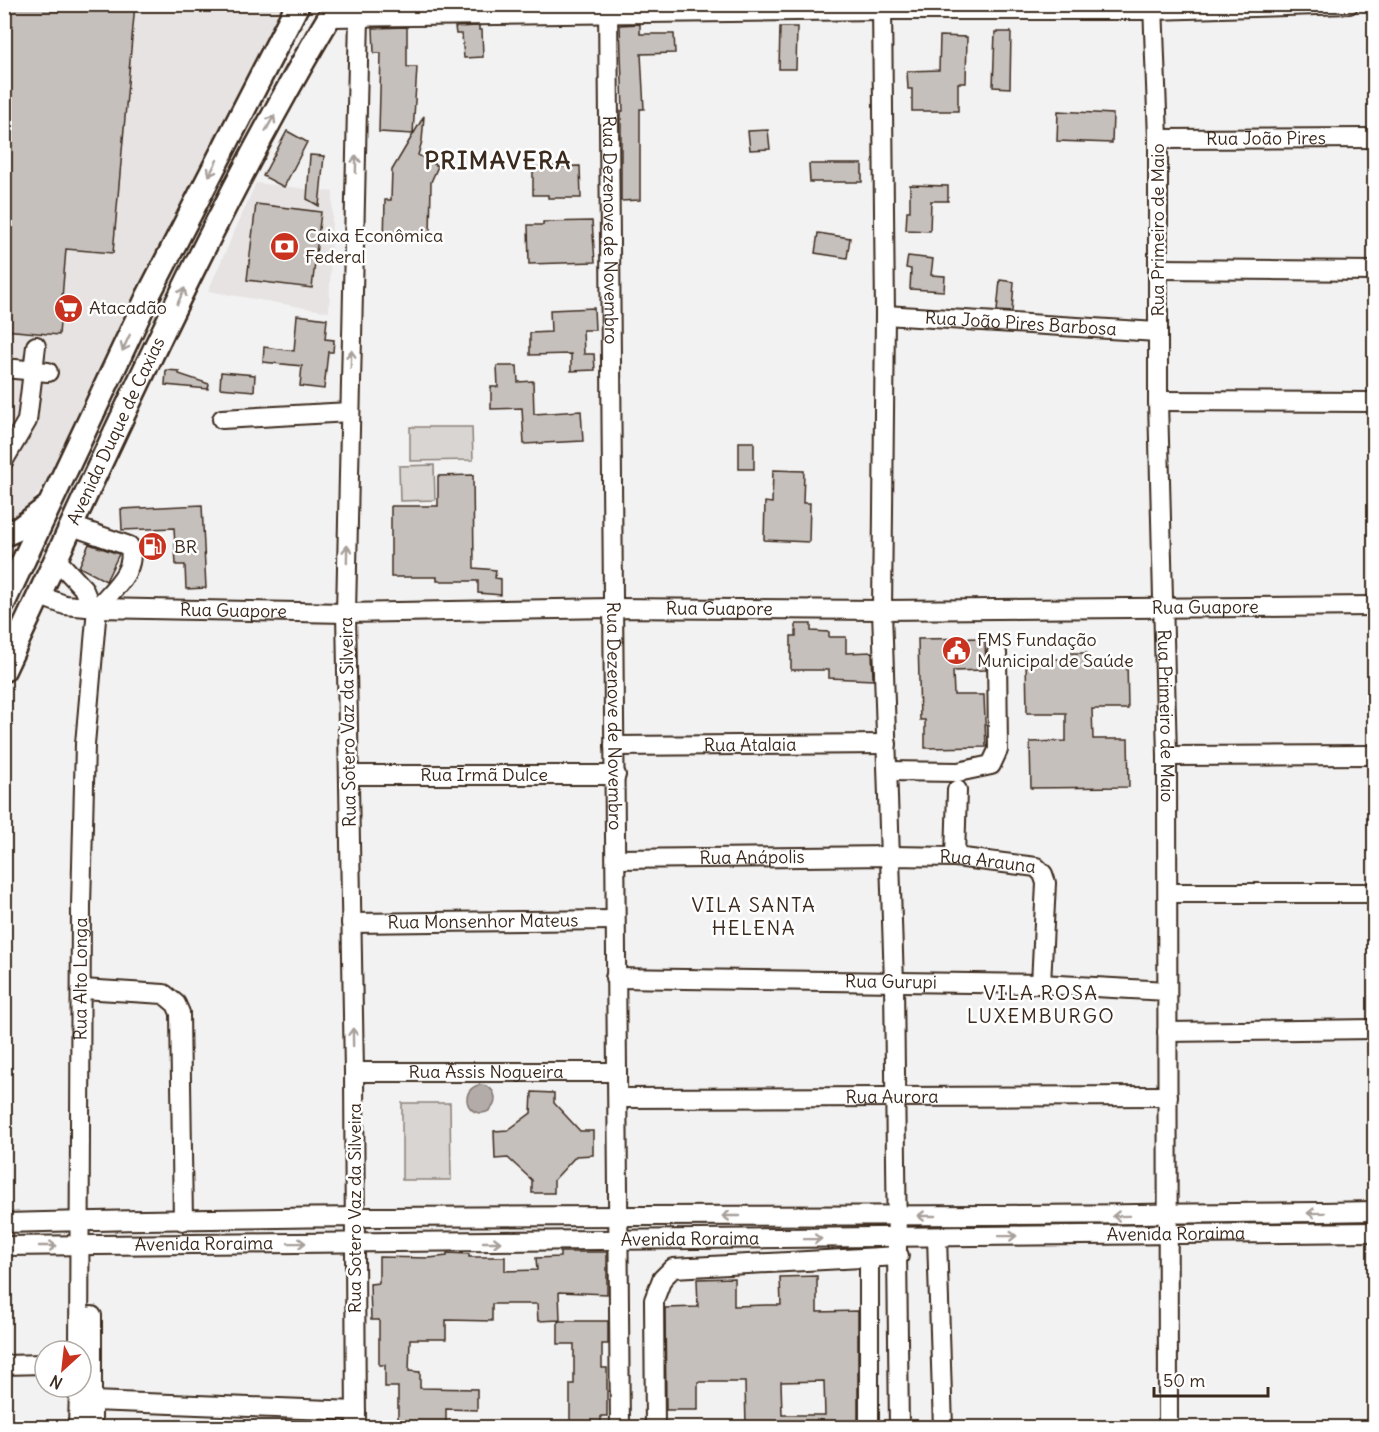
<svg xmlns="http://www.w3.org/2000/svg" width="1379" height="1432" viewBox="0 0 1379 1432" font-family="Delius,sans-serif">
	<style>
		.built { fill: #e6e3e2 }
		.green { fill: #d8d5d2; stroke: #8a8078; stroke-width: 1.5 }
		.water { fill: #b2aba7; stroke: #827770; stroke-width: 1.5 }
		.building { fill: #c6c0bd; stroke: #3b2a1e; stroke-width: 1.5; fill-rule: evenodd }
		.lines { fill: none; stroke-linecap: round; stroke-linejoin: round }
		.minor-casing { stroke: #3b2a1e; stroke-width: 22 }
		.major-casing { stroke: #3b2a1e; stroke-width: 27 }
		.minor { stroke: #fff; stroke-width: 18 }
		.major { stroke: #fff; stroke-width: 22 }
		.oneway { stroke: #a79f9a }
		.labels { text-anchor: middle; stroke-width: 5; stroke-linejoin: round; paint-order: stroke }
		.street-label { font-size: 18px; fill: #3b2a1e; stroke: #fff }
		.poi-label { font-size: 18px; fill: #3b2a1e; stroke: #fff; text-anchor: start }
		.neighbourhood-label { font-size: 20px; letter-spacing: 1.5px; fill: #3b2a1e; stroke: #fff }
		.district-label { font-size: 24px; font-weight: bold; letter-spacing: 1.5px; fill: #3b2a1e; stroke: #fff }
	</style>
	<rect width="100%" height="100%" fill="#f3f2f2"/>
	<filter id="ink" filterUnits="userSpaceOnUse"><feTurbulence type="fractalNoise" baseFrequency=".0167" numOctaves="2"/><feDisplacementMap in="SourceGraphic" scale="12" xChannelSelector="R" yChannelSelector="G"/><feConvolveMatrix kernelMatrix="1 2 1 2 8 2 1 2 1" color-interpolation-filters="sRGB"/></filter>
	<g filter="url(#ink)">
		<!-- built -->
		<path class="built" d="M5 5H287L54 470 30 505 5 523Z
			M256 183 333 192 329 312 208 291Z"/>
		<!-- green -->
		<path class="green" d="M410 427H472L473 460 410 461Z
			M434 465 435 500 400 501 399 466Z
			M402 1103H450L451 1180H402Z"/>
		<!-- water -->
		<path class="water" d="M467 1099a14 14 0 1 1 28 0a14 14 0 1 1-28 0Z"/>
		<!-- building -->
		<path class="building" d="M4 4H135L113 253 66 249 59 335 4 330Z
			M640 24V34H674L675 53 641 54 644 109H640V200L621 201V111H623L620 25Z
			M479 26V30H482L483 57 464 58 462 34H456L455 27Z
			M407 27V67H417L413 134 379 132 381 53H374L373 28Z
			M780 27H797L796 69H779Z
			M995 32H1011L1010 88 993 87Z
			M940 36 967 37 966 83H958V111H912V89H908L907 71 939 70Z
			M1058 111 1113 114 1112 143 1057 141Z
			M424 116 422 141 418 155 438 166 431 182 430 237 399 236V242H384L385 200H391L392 170Z
			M768 130 770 149 750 150 748 131Z
			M287 131 307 142 284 187 263 176Z
			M310 155 324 156 319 206 307 199Z
			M809 164H862V182H810Z
			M580 166 581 198H548V195H533V167Z
			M910 185 948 186V201H931L930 231 906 230 907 211H910Z
			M256 204 321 212 312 288 247 280Z
			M592 221 595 262 529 264 528 225H543V222Z
			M818 233 850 238 847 258 815 253Z
			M908 256 933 259 931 275 945 276 944 291 910 289 911 269 906 268Z
			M1000 280 1014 282 1012 312 997 311Z
			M594 308 595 330H583L584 354H594L595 370 571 371V354L530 355V333L551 332 550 310Z
			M297 315 327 319 325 339 334 340 333 352H328L324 389 300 386 302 366 263 362 264 347 294 351Z
			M497 366H517L518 382 533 381 534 414 581 411 583 441 524 444 522 408 491 409V387H498Z
			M166 370 179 371V374L209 384 208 389 165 385Z
			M221 372 255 375 254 391 220 388Z
			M739 442H754V469H739Z
			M773 470 804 471 803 503H810L809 542 764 540 765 502 772 503Z
			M473 475 474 568 496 570 495 578 501 579V595L478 593V581H437V577H391V506H438V476Z
			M202 505 206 588 186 589 185 565H176L174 528 122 530 121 509Z
			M89 544 119 554 106 581 79 567Z
			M796 624H811V631L829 632V637H846V653L872 652 873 680 829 678V670H791V636H796Z
			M985 638 986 670 953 671 954 695H984L986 747 925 748V720H920L918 639Z
			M1067 653H1087V661L1127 660 1128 709H1092L1093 739H1128L1129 787 1031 788 1030 742 1066 741V713H1027L1026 659H1067Z
			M532 1092 554 1093V1103L580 1131H593V1155L576 1156 554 1180V1193H532V1180L508 1158 495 1159 494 1131 508 1130 531 1113Z
			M560 1252H607V1294L559 1292 560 1320 538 1321 537 1304H492V1321L446 1320V1339H410L409 1371 420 1372V1388L477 1389V1410L446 1409V1426L398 1428V1387H385V1365H379V1320H371L370 1284 379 1283V1257L429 1258 447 1256V1253L469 1254V1257H505V1271L537 1270 536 1258 560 1257Z
			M817 1276V1312L858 1311V1428H746L745 1382H698V1410H666L665 1308 698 1307 697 1279 734 1278V1306L767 1305H781L780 1277ZM824 1381 825 1415H782L781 1382Z
			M558 1321H608V1344H602V1368H607V1416H601V1428H570V1384H574V1344H558Z"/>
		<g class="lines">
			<defs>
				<g id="minor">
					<path id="s1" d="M608 4 620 1428"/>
					<path d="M882 4 885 315 882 610 894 983 899 1428"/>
					<path id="s2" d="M1153 4 1158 139V401L1167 756 1168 1428"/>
					<path d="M330 17 882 10H1154L1349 4"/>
					<path id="s3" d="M1158 139 1374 138"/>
					<path d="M1159 269 1374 271"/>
					<path id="s4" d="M885 315 1157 332"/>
					<path d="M4 368 48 372"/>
					<path d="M1158 401 1374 402"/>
					<path d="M222 419 350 412"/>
					<path d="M4 460 27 421 36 346"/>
					<path d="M72 526 129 546C138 570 111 591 97 608"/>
					<path d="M57 560 83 588 91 607"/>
					<path id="s5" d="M40 596 65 605 97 608 346 613 611 608 882 610 1374 606"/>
					<path id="s6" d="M614 746 887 744"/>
					<path d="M1167 756 1374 755"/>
					<path d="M888 771 958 772 991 765 998 750 997 653"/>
					<path id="s7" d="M350 775H616"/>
					<path d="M955 857 957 790"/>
					<path id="s8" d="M616 859 891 856 955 857 1036 867 1043 874 1046 883 1041 984"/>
					<path d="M1168 893H1374"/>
					<path id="s9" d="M351 923 614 920"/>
					<path id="s10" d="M615 978 1041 984 1167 991"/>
					<path d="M82 989 164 994 176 1004 180 1013 183 1221"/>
					<path d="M1167 1032 1374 1029"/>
					<path id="s11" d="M354 1072H617"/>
					<path id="s12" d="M618 1098 1168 1096"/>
					<path d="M4 1223C461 1211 918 1220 1374 1211"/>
					<path d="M937 1237 943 1428"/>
					<path id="s13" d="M4 1246 1374 1232"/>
					<path d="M869 1258V1428"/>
					<path d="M92 1316V1428"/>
					<path id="s14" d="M79 1351 81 906 85 744 97 608"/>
					<path d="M4 1365 45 1364"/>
					<path d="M92 1401 356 1411"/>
					<path d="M78 1428 79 1387"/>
					<path d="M356 1428 354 1072 346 613 359 16"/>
					<path d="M655 1428 654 1300 662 1279 673 1268 899 1256"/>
				</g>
				<g id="major">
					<path d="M4 535 20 528 46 508"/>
					<path d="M4 602 148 296 298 4"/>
					<path id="s15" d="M4 670C110 446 209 217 337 4"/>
				</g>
			</defs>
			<!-- minor casing -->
			<use href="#minor" class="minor-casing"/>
			<!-- major casing -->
			<use href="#major" class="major-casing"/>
			<!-- minor -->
			<use href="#minor" class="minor"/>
			<!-- major -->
			<use href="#major" class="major"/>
		</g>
		<!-- one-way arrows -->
		<defs><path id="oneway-shaft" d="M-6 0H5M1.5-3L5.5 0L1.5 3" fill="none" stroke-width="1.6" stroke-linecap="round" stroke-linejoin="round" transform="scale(1.5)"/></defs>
		<g class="oneway">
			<use href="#oneway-shaft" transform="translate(270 123) rotate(-61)"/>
			<use href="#oneway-shaft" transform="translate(356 164) rotate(-89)"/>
			<use href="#oneway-shaft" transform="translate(213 168) rotate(117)"/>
			<use href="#oneway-shaft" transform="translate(181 296) rotate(-65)"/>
			<use href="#oneway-shaft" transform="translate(126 343) rotate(115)"/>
			<use href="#oneway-shaft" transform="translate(351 359) rotate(-89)"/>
			<use href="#oneway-shaft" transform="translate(347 554) rotate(-89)"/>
			<use href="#oneway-shaft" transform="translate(353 1037) rotate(-91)"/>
			<use href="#oneway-shaft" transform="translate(1316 1213) rotate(179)"/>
			<use href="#oneway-shaft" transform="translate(731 1216) rotate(180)"/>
			<use href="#oneway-shaft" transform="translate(926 1216) rotate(-180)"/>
			<use href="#oneway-shaft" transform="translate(1121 1216) rotate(179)"/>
			<use href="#oneway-shaft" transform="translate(1008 1236) rotate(-1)"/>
			<use href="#oneway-shaft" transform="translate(813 1239) rotate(-1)"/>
			<use href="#oneway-shaft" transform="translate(492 1242)"/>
			<use href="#oneway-shaft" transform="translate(297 1243) rotate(-1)"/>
			<use href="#oneway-shaft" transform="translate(48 1246)"/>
		</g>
	</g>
	<!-- icons -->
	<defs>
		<symbol id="bank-disc" viewBox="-11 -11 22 22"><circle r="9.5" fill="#c8321e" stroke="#fff"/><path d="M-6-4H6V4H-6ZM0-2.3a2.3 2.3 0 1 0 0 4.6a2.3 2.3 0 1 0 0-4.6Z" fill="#fff"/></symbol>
		<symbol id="supermarket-disc" viewBox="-11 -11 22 22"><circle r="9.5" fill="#c8321e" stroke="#fff"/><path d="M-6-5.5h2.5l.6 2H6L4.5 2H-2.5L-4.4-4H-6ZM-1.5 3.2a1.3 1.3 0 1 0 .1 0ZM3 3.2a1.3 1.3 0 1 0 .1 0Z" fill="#fff"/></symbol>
		<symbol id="fuel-disc" viewBox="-11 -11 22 22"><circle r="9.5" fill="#c8321e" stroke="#fff"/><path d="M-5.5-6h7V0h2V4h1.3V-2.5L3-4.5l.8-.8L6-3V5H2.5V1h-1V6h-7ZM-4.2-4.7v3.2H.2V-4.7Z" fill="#fff"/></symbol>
		<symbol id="civic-disc" viewBox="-11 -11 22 22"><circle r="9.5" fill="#c8321e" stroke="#fff"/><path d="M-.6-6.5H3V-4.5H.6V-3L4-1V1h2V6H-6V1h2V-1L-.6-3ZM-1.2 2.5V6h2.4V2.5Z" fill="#fff"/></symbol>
	</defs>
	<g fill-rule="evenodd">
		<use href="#bank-disc" x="268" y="230" width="33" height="33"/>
		<use href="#supermarket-disc" x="52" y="292" width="33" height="33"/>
		<use href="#fuel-disc" x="136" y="530" width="33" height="33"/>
		<use href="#civic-disc" x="940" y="634" width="33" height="33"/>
	</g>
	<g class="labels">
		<!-- street labels -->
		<g class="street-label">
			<text dy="6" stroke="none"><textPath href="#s3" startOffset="108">Rua João Pires</textPath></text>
			<text dy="6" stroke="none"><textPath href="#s1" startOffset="226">Rua Dezenove de Novembro</textPath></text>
			<text transform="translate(1158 230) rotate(-90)" y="6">Rua Primeiro de Maio</text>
			<text dy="6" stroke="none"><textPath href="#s4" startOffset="136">Rua João Pires Barbosa</textPath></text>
			<text dy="6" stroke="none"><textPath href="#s15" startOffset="264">Avenida Duque de Caxias</textPath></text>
			<text dy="6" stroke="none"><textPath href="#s5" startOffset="1167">Rua Guapore</textPath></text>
			<text dy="6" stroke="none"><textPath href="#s5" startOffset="681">Rua Guapore</textPath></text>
			<text dy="6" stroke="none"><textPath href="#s5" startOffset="195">Rua Guapore</textPath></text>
			<text dy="6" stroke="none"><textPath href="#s1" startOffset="712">Rua Dezenove de Novembro</textPath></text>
			<text dy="6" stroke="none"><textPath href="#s2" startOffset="712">Rua Primeiro de Maio</textPath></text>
			<text transform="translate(348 722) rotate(-91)" y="6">Rua Sotero Vaz da Silveira</text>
			<text dy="6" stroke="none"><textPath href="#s6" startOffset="136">Rua Atalaia</textPath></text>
			<text dy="6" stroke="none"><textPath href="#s7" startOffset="134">Rua Irmã Dulce</textPath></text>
			<text dy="6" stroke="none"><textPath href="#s8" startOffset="136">Rua Anápolis</textPath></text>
			<text dy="6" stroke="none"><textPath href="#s8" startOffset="372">Rua Arauna</textPath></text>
			<text dy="6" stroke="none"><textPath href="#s9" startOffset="132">Rua Monsenhor Mateus</textPath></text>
			<text dy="6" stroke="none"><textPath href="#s14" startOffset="372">Rua Alto Longa</textPath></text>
			<text dy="6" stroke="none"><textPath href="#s10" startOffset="276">Rua Gurupi</textPath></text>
			<text dy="6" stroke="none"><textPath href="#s11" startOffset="132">Rua Assis Nogueira</textPath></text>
			<text dy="6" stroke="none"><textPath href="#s12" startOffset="274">Rua Aurora</textPath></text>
			<text transform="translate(355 1208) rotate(-90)" y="6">Rua Sotero Vaz da Silveira</text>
			<text dy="6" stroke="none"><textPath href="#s13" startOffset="1172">Avenida Roraima</textPath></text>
			<text dy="6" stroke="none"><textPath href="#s13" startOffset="686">Avenida Roraima</textPath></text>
			<text dy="6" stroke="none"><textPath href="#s13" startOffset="200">Avenida Roraima</textPath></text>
		</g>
		<!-- poi labels -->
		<g class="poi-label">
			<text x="305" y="242">Caixa Econômica<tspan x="305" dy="21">Federal</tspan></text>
			<text x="89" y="314">Atacadão</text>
			<text x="174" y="553">BR</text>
			<text x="977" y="646">FMS Fundação<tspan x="977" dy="21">Municipal de Saúde</tspan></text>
		</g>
		<!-- neighbourhood labels -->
		<g class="neighbourhood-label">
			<text x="754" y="912">VILA SANTA<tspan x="754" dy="23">HELENA</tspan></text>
			<text x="1041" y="1000">VILA ROSA<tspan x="1041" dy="23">LUXEMBURGO</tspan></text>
		</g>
		<!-- district labels -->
		<g class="district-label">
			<text x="498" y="169">PRIMAVERA</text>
		</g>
	</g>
	<!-- margin -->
	<rect width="1379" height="1432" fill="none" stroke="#fff" stroke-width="24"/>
	<rect x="12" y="12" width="1355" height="1408" fill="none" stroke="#3b2a1e" stroke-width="2" filter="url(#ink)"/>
	<!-- north arrow -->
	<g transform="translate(63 1369) rotate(207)"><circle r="28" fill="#ffffff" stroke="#b1aaa5" stroke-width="1.5"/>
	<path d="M0-4.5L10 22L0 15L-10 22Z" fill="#c8321e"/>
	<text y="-9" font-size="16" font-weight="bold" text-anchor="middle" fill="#3b2a1e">N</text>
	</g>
	<!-- scale -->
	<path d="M1154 1387v9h114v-9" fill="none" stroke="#3b2a1e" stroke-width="3"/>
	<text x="1163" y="1387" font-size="18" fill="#3b2a1e" stroke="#ffffff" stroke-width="4.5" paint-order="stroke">50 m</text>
</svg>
